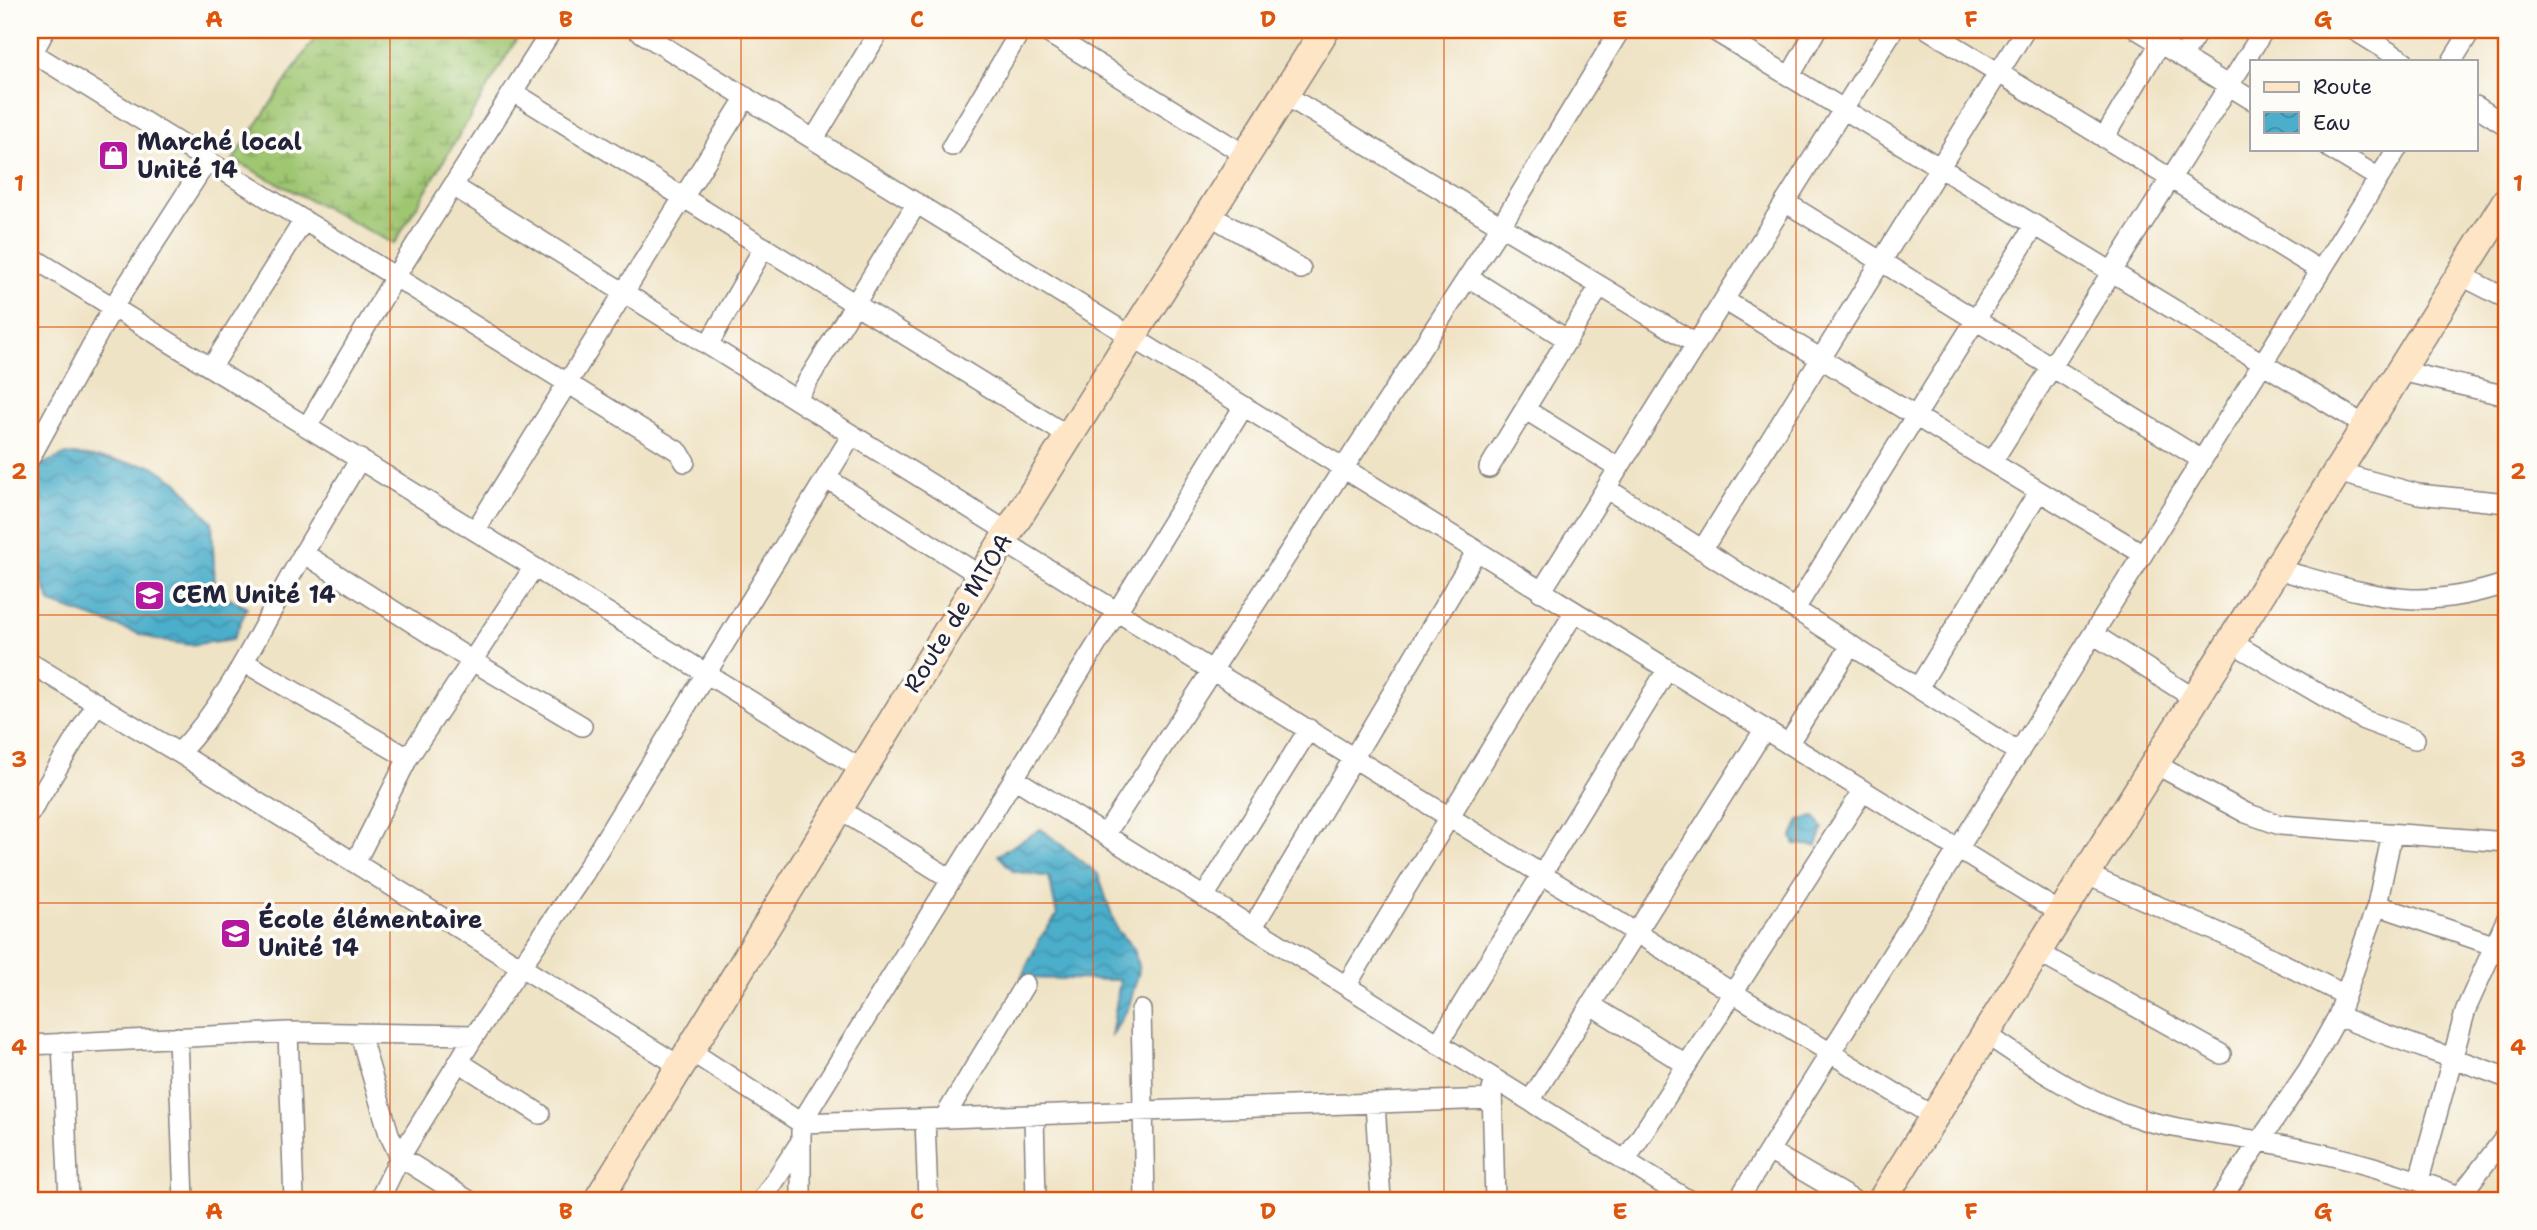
<svg xmlns="http://www.w3.org/2000/svg" width="2537" height="1230" viewBox="0 0 2537 1230" font-family="'Shantell Sans',sans-serif">
	<style>
		.wetland { fill: url(#wetland-marsh); stroke: #607456; stroke-width: 2 }
		.water { fill: url(#water-waves); stroke: #376883; stroke-width: 2 }
		.lines { fill: none; stroke-linecap: round; stroke-linejoin: round }
		.street-casing { stroke: #888280; stroke-width: 22 }
		.secondary-casing { stroke: #888280; stroke-width: 31 }
		.street { stroke: #fff; stroke-width: 19 }
		.secondary { stroke: #fde5c5; stroke-width: 28 }
		.grid { fill: none; stroke: #de560e; stroke-width: 2; stroke-opacity: 0.55 }
		.labels { text-anchor: middle; stroke-width: 7; stroke-linejoin: round; paint-order: stroke }
		.poi-label { font-size: 24px; font-weight: bold; fill: #22223b; stroke: #fdfcf7; text-anchor: start }
		.street-label { font-size: 24px; fill: #22223b; stroke: #fdfcf7 }
		.neatline { fill: none; stroke: #de560e; stroke-width: 2.5 }
		.grid-label { font-size: 23px; text-anchor: middle; font-weight: bold; fill: #de560e }
	</style>
	<defs>
		<pattern id="wetland-marsh" width="20" height="14" patternUnits="userSpaceOnUse" patternTransform="scale(1.75)"><rect width="20" height="14" fill="#9fc671"/><path d="M1 5h8M5 5V1M11 12h8M15 12V8" fill="none" stroke="#81a05e"/></pattern>
		<pattern id="water-waves" width="16" height="10" patternUnits="userSpaceOnUse" patternTransform="scale(1.75)"><rect width="16" height="10" fill="#4caecb"/><path d="M0 5q4-4 8 0t8 0" fill="none" stroke="#3f8da6"/></pattern>
	</defs>
	<rect width="100%" height="100%" fill="#fdfcf7"/>
	<filter id="ink" filterUnits="userSpaceOnUse"><feTurbulence type="fractalNoise" baseFrequency=".0143" numOctaves="2"/><feDisplacementMap in="SourceGraphic" scale="14" xChannelSelector="R" yChannelSelector="G"/><feConvolveMatrix kernelMatrix="1 2 1 2 8 2 1 2 1" color-interpolation-filters="sRGB"/></filter>
	<filter id="wash" filterUnits="userSpaceOnUse"><feTurbulence type="fractalNoise" baseFrequency=".00686" numOctaves="4" result="noise"/><feDisplacementMap in="SourceGraphic" scale="28" xChannelSelector="R" yChannelSelector="G"/><feGaussianBlur stdDeviation="1.57" result="paint"/><feColorMatrix in="noise" values="0 0 0 0 0 0 0 0 0 0 0 0 0 0 0 0 0 1.4 0 .05"/><feComposite in="paint" operator="in"/></filter>
	<g filter="url(#wash)">
		<rect width="100%" height="100%" fill="#efe3c5"/>
		<!-- wetland -->
		<path class="wetland" d="M320 30H522L394 244 233 160Z"/>
		<!-- water -->
		<path class="water" d="M67 454 153 466 177 482 212 522 215 589 247 608 233 639 190 645 157 640 51 603 30 558V482L40 465Z
			M1815 817 1823 829 1817 846 1795 844 1792 837 1799 820Z
			M1041 829 1098 874 1117 930 1134 949 1139 971 1129 1006 1111 1037 1120 980 1021 978 1040 938 1057 915 1049 877 1013 871 998 855Z"/>
	</g>
	<g filter="url(#ink)">
		<g class="lines">
			<defs>
				<path id="street" d="M637 30 2061 913
					M1043 30 1247 156
					M1713 30 2366 426
					M1929 30 2321 271
					M2138 30 2252 100
					M2354 30 2404 61
					M33 53 679 452 685 462
					M2182 57 2199 30
					M30 58 45 30
					M2452 61 2471 30
					M1790 76 1816 30
					M513 92 1070 437
					M1285 95 1696 344
					M2476 106 2507 126
					M2104 138 2160 43
					M814 139 880 30
					M952 146 1021 30
					M2331 149 2379 178
					M453 186 1008 532
					M1785 202 2202 460
					M1210 215 1301 269
					M30 256 861 769
					M2460 275 2507 299
					M1468 277 1568 340
					M1724 300 2143 554
					M708 345 764 247
					M211 368 304 220
					M2401 371 2507 396
					M796 400 917 203
					M1526 410 1619 468
					M307 427 395 277 552 30
					M30 458 113 307 207 161
					M1992 462 2264 30
					M1489 468 1600 286
					M2337 472 2418 494 2507 503
					M826 478 981 576
					M1606 488 2019 753
					M475 531 746 97
					M1003 541 1934 1117
					M1702 550 2025 30
					M303 553 474 662 582 726
					M2276 569C2366 593 2414 615 2507 583
					M1541 592 1893 30
					M1795 609 2035 225
					M2093 634 2195 699
					M2231 642 2364 720 2415 739
					M244 662 408 758 355 863
					M30 663C80 693 129 724 179 753 223 707 253 645 283 590 307 545 334 503 360 459
					M1918 688 2039 491
					M1788 744 1851 645
					M179 753 678 1065
					M408 758 534 567
					M2155 764 2246 813 2280 825 2507 842
					M1014 778 1688 1200
					M837 808 951 879
					M30 813 97 703
					M1105 835 1501 226 1620 30
					M2087 875 2236 940 2345 995
					M1204 897 1309 729
					M2377 905 2507 950
					M1253 927 1476 552
					M2037 952 2221 1054
					M1346 986 1574 613
					M1591 1005 1687 1065
					M1141 1010 1145 1200
					M2338 1016C2394 1040 2451 1056 2507 1078
					M288 1032 294 1200
					M360 1034 389 1134 400 1157 468 1200
					M1986 1034C2035 1068 2086 1102 2144 1120 2181 1131 2221 1134 2259 1141 2329 1153 2393 1170 2459 1196
					M178 1037 184 1200
					M62 1043 69 1200
					M1438 1044 1667 670
					M30 1045 288 1032 475 1035
					M689 1050 801 1123 1492 1099
					M459 1062 540 1114
					M1492 1089 1495 1200
					M1530 1101 1764 730
					M1375 1103 1381 1200
					M1034 1115 1036 1200
					M944 1118 1025 984
					M925 1119 928 1200
					M1769 1151 1853 1200
					M1625 1161 1863 791
					M2419 1180 2466 1009 2507 918
					M379 1200 400 1157 475 1035 583 875 852 435
					M762 1200 801 1141
					M801 1200V1123L1244 406
					M1738 1200 2397 149
					M2220 1200 2308 1070 2338 1016 2377 905 2392 834
					M2457 1200 2507 1135"/>
				<path id="secondary" d="M598 1200 1003 541 1325 30
					M1882 1200 2507 200"/>
			</defs>
			<!-- street casing -->
			<use href="#street" class="street-casing"/>
			<!-- secondary casing -->
			<use href="#secondary" class="secondary-casing"/>
			<!-- street -->
			<use href="#street" class="street"/>
			<!-- secondary -->
			<use href="#secondary" class="secondary"/>
		</g>
	</g>
	<!-- grid -->
	<path class="grid" d="M390 30V1200M741 30V1200M1093 30V1200M1444 30V1200M1796 30V1200M2147 30V1200M30 327H2507M30 615H2507M30 903H2507"/>
	<!-- icons -->
	<defs>
		<symbol id="shop-square" viewBox="-11 -11 22 22"><rect x="-9" y="-9" width="18" height="18" rx="4" fill="#b5179e" stroke="#fdfcf7"/><path d="M-5-2.5h2.3a2.7 3.5 0 0 1 5.4 0H5L5.5 6h-11ZM-1.5-2.5h3a1.5 2.3 0 0 0-3 0Z" fill="#fff"/></symbol>
		<symbol id="school-square" viewBox="-11 -11 22 22"><rect x="-9" y="-9" width="18" height="18" rx="4" fill="#b5179e" stroke="#fdfcf7"/><path d="M0-5L7-2L0 1L-7-2ZM-4 1L0 2.5L4 1V4Q0 6-4 4Z" fill="#fff"/></symbol>
	</defs>
	<g fill-rule="evenodd">
		<use href="#shop-square" x="96" y="138" width="35" height="35"/>
		<use href="#school-square" x="132" y="578" width="35" height="35"/>
		<use href="#school-square" x="218" y="916" width="35" height="35"/>
	</g>
	<g class="labels">
		<!-- poi labels -->
		<g class="poi-label">
			<text x="137" y="150">Marché local<tspan x="137" dy="28">Unité 14</tspan></text>
			<text x="172" y="603">CEM Unité 14</text>
			<text x="258" y="928">École élémentaire<tspan x="258" dy="28">Unité 14</tspan></text>
		</g>
		<!-- street labels -->
		<g class="street-label">
			<text transform="translate(958 613) rotate(-58)" y="8">Route de MTOA</text>
		</g>
	</g>
	<!-- margin -->
	<rect width="2537" height="1230" fill="none" stroke="#fdfcf7" stroke-width="77"/>
	<!-- legend -->
	<rect x="2250" y="60" width="228" height="91" fill="#fdfcf7" stroke="#a5a5ac" stroke-width="2"/>
	<rect x="2264" y="82" width="35" height="10" fill="#fde5c5" stroke="#a5a5ac" stroke-width="2"/>
	<text x="2313" y="94" font-size="21" fill="#22223b">Route</text>
	<rect x="2264" y="112" width="35" height="21" fill="url(#water-waves)" stroke="#a5a5ac" stroke-width="2"/>
	<text x="2313" y="130" font-size="21" fill="#22223b">Eau</text>
	<rect x="38" y="38" width="2460" height="1154" class="neatline"/>
	<g class="grid-label">
		<text x="214" y="27">A</text>
		<text x="566" y="27">B</text>
		<text x="917" y="27">C</text>
		<text x="1268" y="27">D</text>
		<text x="1620" y="27">E</text>
		<text x="1971" y="27">F</text>
		<text x="2323" y="27">G</text>
		<text x="19" y="191">1</text>
		<text x="2518" y="191">1</text>
		<text x="19" y="479">2</text>
		<text x="2518" y="479">2</text>
		<text x="19" y="767">3</text>
		<text x="2518" y="767">3</text>
		<text x="19" y="1055">4</text>
		<text x="2518" y="1055">4</text>
		<text x="214" y="1219">A</text>
		<text x="566" y="1219">B</text>
		<text x="917" y="1219">C</text>
		<text x="1268" y="1219">D</text>
		<text x="1620" y="1219">E</text>
		<text x="1971" y="1219">F</text>
		<text x="2323" y="1219">G</text>
	</g>
</svg>
